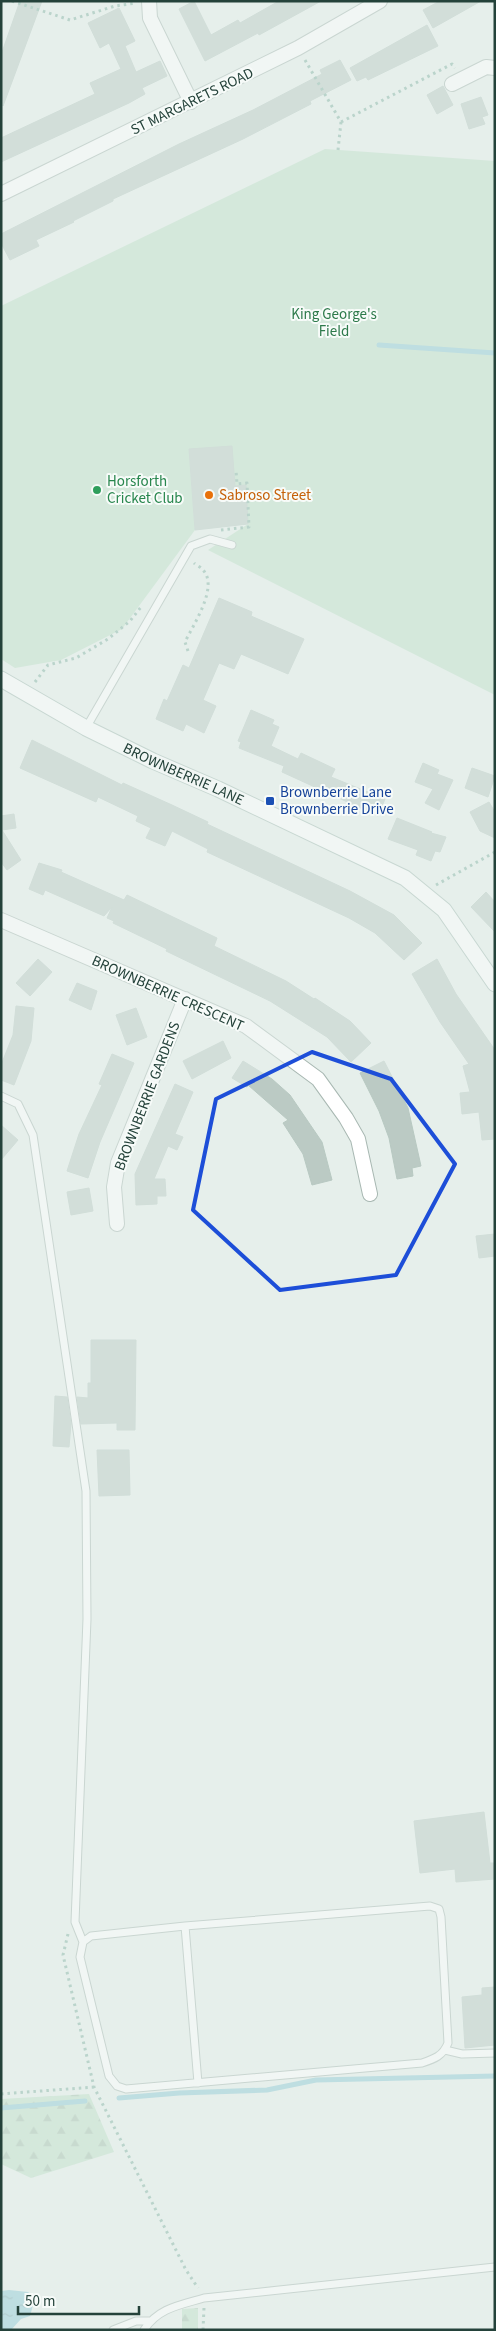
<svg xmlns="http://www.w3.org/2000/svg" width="496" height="2331" viewBox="0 0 496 2331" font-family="'Source Sans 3',sans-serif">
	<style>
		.green { fill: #bfe0c8 }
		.forest { fill: url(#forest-firs) }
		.water { fill: url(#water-ripples) }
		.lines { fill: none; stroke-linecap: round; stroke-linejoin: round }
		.stream { stroke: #8ec9d4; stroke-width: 5 }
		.building { fill: #bbcac4; stroke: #b8c9c2 }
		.lane-casing { stroke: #a8b8b2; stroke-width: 9 }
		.street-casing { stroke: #a8b8b2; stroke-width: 16 }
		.secondary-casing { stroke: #a4bbb3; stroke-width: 17 }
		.path { stroke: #86b3a5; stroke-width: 3; stroke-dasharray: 2.5 4; stroke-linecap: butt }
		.lane { stroke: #fff; stroke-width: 7 }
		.street { stroke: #fff; stroke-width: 14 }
		.secondary { stroke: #fff; stroke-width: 15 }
		.marked { fill: none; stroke: #1d4ed8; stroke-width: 4; stroke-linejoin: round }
		.leisure-dot { fill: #2e9e5b; stroke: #f7fbf9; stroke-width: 2 }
		.food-dot { fill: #e8710a; stroke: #f7fbf9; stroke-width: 2 }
		.transit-dot { fill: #1a4fb4; stroke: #f7fbf9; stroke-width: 2 }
		.labels { text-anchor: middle; stroke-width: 4; stroke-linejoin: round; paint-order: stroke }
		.street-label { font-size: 15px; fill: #24423a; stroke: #f7fbf9 }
		.park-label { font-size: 15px; fill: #2d7a4b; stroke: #f7fbf9 }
		.leisure-label { font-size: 15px; fill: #27864d; stroke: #f7fbf9; text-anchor: start }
		.food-label { font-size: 15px; fill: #c56008; stroke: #f7fbf9; text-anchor: start }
		.transit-label { font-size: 15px; fill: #164399; stroke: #f7fbf9; text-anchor: start }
	</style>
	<defs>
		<pattern id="forest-firs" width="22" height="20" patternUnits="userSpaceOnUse" patternTransform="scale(1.25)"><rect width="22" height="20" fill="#bfe0c8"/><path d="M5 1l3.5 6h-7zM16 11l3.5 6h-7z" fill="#a4c1ad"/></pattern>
		<pattern id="water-ripples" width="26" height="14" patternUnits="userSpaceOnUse" patternTransform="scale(1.25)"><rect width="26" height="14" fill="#8ec9d4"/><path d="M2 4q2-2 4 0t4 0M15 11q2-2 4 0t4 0" fill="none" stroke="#74a5ad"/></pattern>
	</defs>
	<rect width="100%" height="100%" fill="#e6efeb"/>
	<!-- green -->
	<path class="green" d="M325 149 495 161V695L208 550 248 524 246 485 235 486 189 449 195 530 122 629 61 660 15 668 1 659V306Z"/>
	<!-- forest -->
	<path class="forest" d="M89 2094 114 2152 31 2178 1 2164V2099Z
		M198 2308V2330H182V2309Z"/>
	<!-- water -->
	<path class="water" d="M9 2290 28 2292 35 2298 30 2316 21 2319 11 2330H1V2291Z"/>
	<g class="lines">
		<!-- stream -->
		<path class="stream" d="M379 345 495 353
			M119 2098 179 2093 267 2090 316 2080 495 2076
			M1 2108 85 2101"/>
	</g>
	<!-- building -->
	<path class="building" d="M20 1H42L3 106 1 55Z
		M194 1 211 35 238 20 240 23 279 1H321L259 35 258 33 205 61 179 9Z
		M440 1H481L433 28 423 10Z
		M119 8 135 41 125 46 136 72 160 61 167 76 142 88 145 94 129 103 1 162V138L95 94 90 83 121 69 109 43 100 48 88 23Z
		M427 25 438 46 368 80 366 77 357 81 350 68Z
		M340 60 351 80 310 101 311 104 243 139 113 199V201L73 221 74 222 36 240 39 246 10 260 1 243V234L179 144 253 110 322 74 320 70Z
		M443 86 453 105 437 114 427 95Z
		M481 97 488 115 482 117 485 124 469 129 461 104Z
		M232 446 235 486 246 485 248 524 195 530 189 449Z
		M219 598 252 612 251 616 304 639 288 674 241 654 234 669 219 663 203 700 216 706 204 733 186 724 183 731 156 719 164 699 167 701 183 665 189 668Z
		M251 710 274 720 272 724 279 727 271 746 298 759 301 753 335 769 331 777 385 799 378 816 282 772 284 766 239 748 241 742 238 741Z
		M32 740 122 785 123 783 172 805 208 822 207 824 350 891 394 915 422 943 404 960 375 933 349 918 207 852 208 849 172 831 165 846 146 838 151 828 136 821 138 816 98 797 96 802 20 768Z
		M423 763 439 770 437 774 453 780 439 810 425 803 433 789 415 782Z
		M472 768 495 776 488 797 465 788Z
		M489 802 495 812V838L480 831 470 812Z
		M14 814 16 828 2 830 21 860 7 870 1 862V816Z
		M397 818 432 832 431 833 446 837 440 852 435 851 431 861 416 855 418 850 388 839Z
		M39 863 62 870 61 872 124 900 127 895 217 938 214 946 286 981 314 999 315 998 350 1021 371 1043 351 1062 327 1037 270 1001 166 951 167 949 113 923 114 921 107 918 112 907 104 916 45 890 43 895 29 889Z
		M486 892 495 902V932L471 907Z
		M38 959 52 972 30 996 16 983Z
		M437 959 456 994 495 1050V1139L482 1140 479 1112 462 1114 460 1093 470 1092 463 1066 469 1064 440 1022 412 974Z
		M77 983 97 991 91 1010 69 1000Z
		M16 1006 34 1008 31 1041 14 1085 1 1080V1065L13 1035Z
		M136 1008 147 1037 127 1045 116 1015Z
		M223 1041 231 1058 192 1079 183 1061Z
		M112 1054 134 1063 100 1142 88 1178 67 1171 79 1134 102 1085 99 1084Z
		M243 1061 272 1079 290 1095 322 1142 332 1180 312 1185 303 1154 283 1123 288 1120 248 1085 247 1087 232 1078Z
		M384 1061 408 1108 421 1166 412 1168 413 1176 397 1179 389 1138 379 1111 360 1073Z
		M175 1084 193 1092 175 1134 183 1137 177 1150 168 1146 154 1179H165L166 1196H157V1204L136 1205 135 1174Z
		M1 1125 18 1140 1 1160Z
		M89 1188 93 1211 71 1215 67 1192Z
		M495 1234V1256L479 1258 476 1236Z
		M91 1340H136L135 1430H117V1423L81 1424 77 1397 88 1398V1383H91Z
		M55 1396 67 1397 71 1424 69 1447 53 1446Z
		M97 1450H129L130 1495 99 1496Z
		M484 1812 490 1863H495V1879L456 1882 455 1869 420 1873 414 1821Z
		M495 1987V2045L465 2048 462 1997 482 1995V1988Z"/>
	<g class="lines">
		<defs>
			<path id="lane" d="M86 728 191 546 210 539 232 545
				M1 1096 18 1104 33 1135 86 1491 87 1619 75 1922 83 1942
				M430 1906 439 1909 441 1917 448 2043C443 2056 434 2059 422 2063L126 2089 117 2086 109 2076 80 1957 83 1942 91 1936 185 1926Z
				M185 1926 198 2083
				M445 2050 462 2054 495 2053
				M113 2330 136 2321H150
				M144 2330C158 2308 180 2305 204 2298L495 2267"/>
			<path id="street" d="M149 1 150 18 191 102
				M452 84 486 67 495 68
				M1 194 298 48 380 1
				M1 920 246 1026 318 1079 346 1118 358 1139 370 1194
				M117 1224 114 1187 118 1163 185 999"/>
			<g id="secondary">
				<path id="s1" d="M1 679 86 728 153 761 218 789 405 878 444 910 495 984"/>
			</g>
		</defs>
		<!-- lane casing -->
		<use href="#lane" class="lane-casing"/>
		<!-- street casing -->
		<use href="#street" class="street-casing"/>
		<!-- secondary casing -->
		<use href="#secondary" class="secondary-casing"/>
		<!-- path -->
		<path class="path" d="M12 1 70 20 115 6 136 3
			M305 60 341 122 338 150
			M341 122 452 64 455 68
			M221 530 249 527 247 483 237 484 236 470
			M188 651 185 642C193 625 219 587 203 570 201 567 196 565 194 563
			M35 682 48 665 76 658 108 639 130 621 141 607
			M436 885 495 852
			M68 1934 63 1955 94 2087 186 2270 198 2288
			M1 2094 94 2087
			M203 2330 204 2308"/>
		<!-- lane -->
		<use href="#lane" class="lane"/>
		<!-- street -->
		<use href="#street" class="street"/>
		<!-- secondary -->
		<use href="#secondary" class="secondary"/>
	</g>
	<!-- marked area -->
	<path d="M0 0H496V2331H0ZM312 1052 391 1079 455 1164 396 1275 280 1290 193 1210 216 1099Z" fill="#e6efeb" fill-opacity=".55" fill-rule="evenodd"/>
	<path class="marked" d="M312 1052 391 1079 455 1164 396 1275 280 1290 193 1210 216 1099Z"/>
	<!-- markers -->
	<circle class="leisure-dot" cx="97" cy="490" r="5"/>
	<circle class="food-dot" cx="209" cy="495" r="5"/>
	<rect class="transit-dot" x="265" y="796" width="10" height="10" rx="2.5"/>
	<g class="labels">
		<!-- street labels -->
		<g class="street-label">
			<text transform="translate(192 101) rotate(-26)" y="5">ST MARGARETS ROAD</text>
			<text dy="5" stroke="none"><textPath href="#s1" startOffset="206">BROWNBERRIE LANE</textPath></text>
			<text transform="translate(168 993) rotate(24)" y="5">BROWNBERRIE CRESCENT</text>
			<text transform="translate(147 1096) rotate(-69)" y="5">BROWNBERRIE GARDENS</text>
		</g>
		<!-- park labels -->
		<g class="park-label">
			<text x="334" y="319">King George's<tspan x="334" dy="17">Field</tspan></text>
		</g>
		<!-- leisure labels -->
		<g class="leisure-label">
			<text x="107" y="486">Horsforth<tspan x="107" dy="17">Cricket Club</tspan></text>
		</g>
		<!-- food labels -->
		<g class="food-label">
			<text x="219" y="500">Sabroso Street</text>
		</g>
		<!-- transit labels -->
		<g class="transit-label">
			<text x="280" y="797">Brownberrie Lane<tspan x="280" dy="17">Brownberrie Drive</tspan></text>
		</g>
	</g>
	<!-- border -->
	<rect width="496" height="2331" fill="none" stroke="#24423a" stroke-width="5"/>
	<!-- scale -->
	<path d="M18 2306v8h121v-8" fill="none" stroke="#24423a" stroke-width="2.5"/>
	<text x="25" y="2306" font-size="15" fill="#24423a" stroke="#f7fbf9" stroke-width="4" paint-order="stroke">50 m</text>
</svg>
